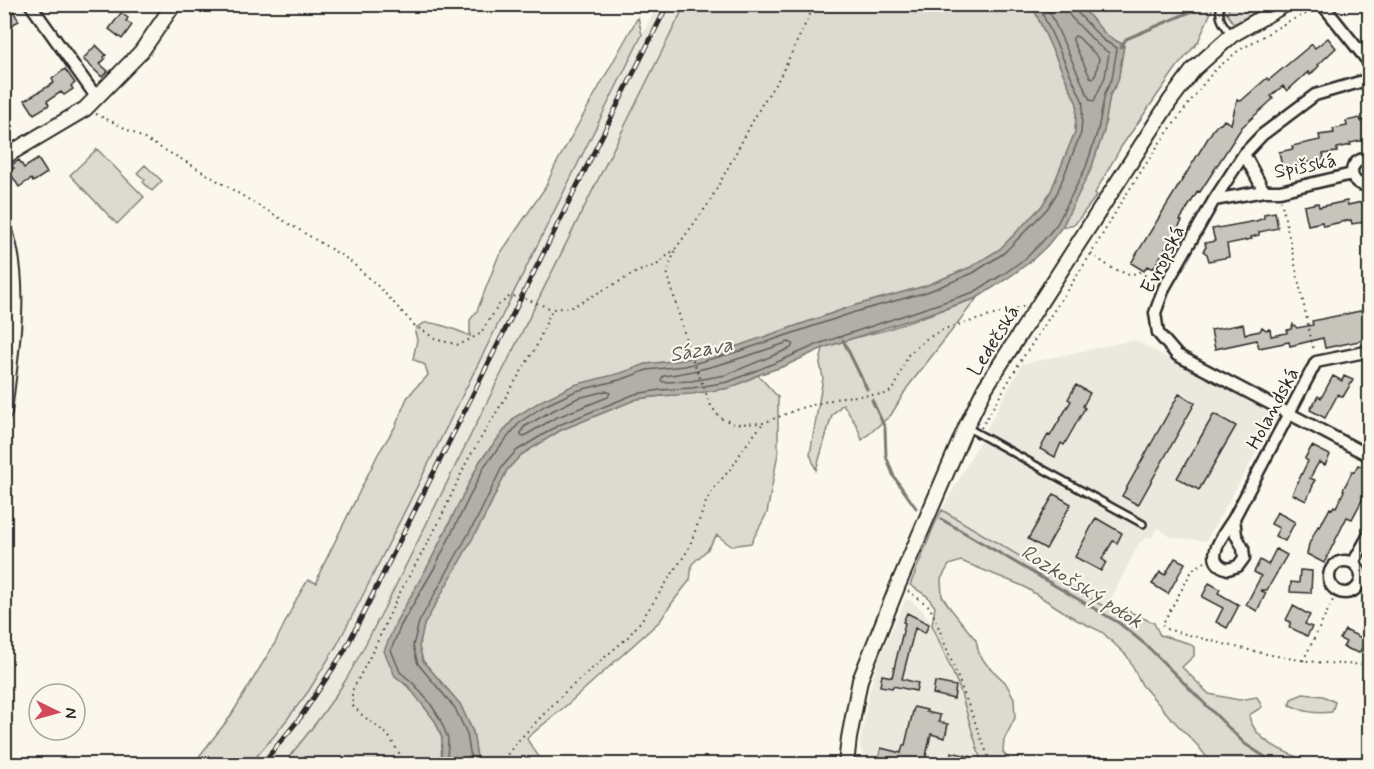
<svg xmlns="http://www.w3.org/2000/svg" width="1374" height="769" viewBox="0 0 1374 769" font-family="Mynerve,sans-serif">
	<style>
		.built { fill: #ebe8de }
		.green { fill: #dddad0; stroke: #84827e; stroke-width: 1.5 }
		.water { fill: #b1afa7; stroke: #7b7a75; stroke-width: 1.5 }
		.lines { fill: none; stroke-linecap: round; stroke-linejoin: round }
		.shore { stroke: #61605d; stroke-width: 1.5 }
		.stream { stroke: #7b7a75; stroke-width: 3 }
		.building { fill: #c7c4bc; stroke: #2b2b2b; stroke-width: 1.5 }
		.lane-casing { stroke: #2b2b2b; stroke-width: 10 }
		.street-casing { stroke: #2b2b2b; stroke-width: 15 }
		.secondary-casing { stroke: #2b2b2b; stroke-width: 18 }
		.path { stroke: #2b2b2b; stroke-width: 2; stroke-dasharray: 1.5 4.5; stroke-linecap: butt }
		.lane { stroke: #fbf7ec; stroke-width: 5 }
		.street { stroke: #fbf7ec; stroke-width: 10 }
		.secondary { stroke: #fbf7ec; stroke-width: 14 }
		.rail-casing { stroke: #2b2b2b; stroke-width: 5 }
		.rail { stroke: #fbf7ec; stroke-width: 3; stroke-dasharray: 9; stroke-linecap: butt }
		.labels { text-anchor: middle; stroke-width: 4.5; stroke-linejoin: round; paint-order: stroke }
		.street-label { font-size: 20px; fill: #2b2b2b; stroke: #fbf7ec }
		.water-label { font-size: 21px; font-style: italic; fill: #5a5956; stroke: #fbf7ec }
	</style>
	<rect width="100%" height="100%" fill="#fbf7ec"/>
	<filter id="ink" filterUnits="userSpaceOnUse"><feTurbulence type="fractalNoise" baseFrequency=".0167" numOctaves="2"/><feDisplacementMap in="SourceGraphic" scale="12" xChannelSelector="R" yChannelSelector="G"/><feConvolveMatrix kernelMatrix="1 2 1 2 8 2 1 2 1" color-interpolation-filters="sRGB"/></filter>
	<g filter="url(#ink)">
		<!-- built -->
		<path class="built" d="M657 5H685L387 603 358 657 329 706 313 728 283 764H250L293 713 324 668 337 645 365 591Z
			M1134 340 1277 416 1206 541 1171 537 1157 527 1152 537 1146 538 1140 542 1107 607 1103 606 942 510 1022 364Z
			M906 599 911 601 922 610 932 625 959 687 982 764H868L860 746 868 697 879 658Z"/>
		<!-- green -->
		<path class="green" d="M685 5H1032L1077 104 1075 132 1051 191 1042 206 1000 249 971 267 925 286 853 306 738 346 683 360 646 364 515 417 480 461 429 564 396 622 395 676C412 689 440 718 442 741 443 748 441 757 441 764H283C305 738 326 711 345 681 360 656 373 629 387 603Z
			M1080 5H1214L1198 42 1177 67 1121 147 1095 193 1097 195 1075 224 1062 227 1091 169 1104 131 1110 95 1118 81 1124 45 1107 36Z
			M1230 5V4L1268 5 1234 24 1227 14Z
			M638 17 642 35 365 591 337 645 308 692 275 735 250 764H193L230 717 275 643 297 598 308 580 317 583 319 574 378 454 395 427 407 398 417 386 423 381 428 375 425 365 413 359 417 340 415 332 416 328C417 327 424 323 425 323 434 321 462 332 470 336V320L477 311 498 257 545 188 555 166Z
			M97 149 144 197 117 224 70 175Z
			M145 165 162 181 152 191 143 182 145 180 137 173Z
			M977 298 907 388 891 415 862 440 857 426 843 404 832 415 816 470 810 454 823 378 820 363 823 348 850 339 886 330Z
			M758 375 778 397V453L767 513 751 543 731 546 717 535 708 549 692 564 690 580 672 603 660 621 568 704 527 738 528 741 544 764H478L473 732 460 704 423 661 419 647 424 625 484 518 507 470 521 455 561 430 637 399 730 388Z
			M942 510 1103 606 1128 611 1154 623 1160 635 1188 643 1194 647V656L1182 667 1209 694 1239 700 1257 697 1262 707 1249 715C1254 743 1291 755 1315 764H1212L1198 746 1170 717 1142 685 1127 656 1102 632 1077 620 1023 586 961 561 949 565 941 579 942 596 950 608 976 640 979 654 987 665 1005 682 1014 698 1015 718 1004 740 1003 752 1010 761 1020 764H982L959 687 932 625 935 607 927 596 910 585 934 526Z
			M1303 694 1323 696 1335 702 1332 712C1315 714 1305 712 1290 705L1291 699Z"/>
		<!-- water -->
		<path class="water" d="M1032 5H1080L1107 36 1124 45 1118 81 1110 95 1104 131 1091 169 1062 227 1047 246 1030 262 1008 278 977 298 823 348 785 366 758 375 730 388 692 394 661 396 637 399 561 430 521 455 507 470 484 518 424 625 419 647 423 661 460 704 473 732 478 764H441L442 738 435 721 408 686 395 676 384 651 396 622 429 564 480 461 515 417 541 401 574 385 621 373 646 364 683 360 738 346 853 306 925 286 971 267 1000 249 1042 206 1051 191 1075 132 1077 104Z"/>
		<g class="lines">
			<!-- shore -->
			<path class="shore" d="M1046 4 1090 100 1094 101 1105 77 1109 53 1098 45 1070 16 1067 10V4
				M1075 36 1078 37 1099 58 1096 74 1093 78 1090 77 1073 41V38Z
				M789 342 793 344 791 348 726 375 691 381 663 382 661 380 663 376C706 371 748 356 789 342Z
				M606 391 610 393 608 397 555 418 524 436 521 435V432L524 427 548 413 578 398Z
				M447 764 448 738 440 719 430 703 412 682 400 672 391 650 401 625 435 567 485 465 520 422 544 406 576 391 623 379 647 370 685 366 740 351 855 312 927 292 973 273 1004 253 1047 209 1057 193 1081 133 1083 102 1038 4
				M472 764 467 734 455 708 418 664 413 646 419 622 479 515 502 467 516 451 559 425 635 394 660 390 692 388 728 382 782 360 821 343 974 292 1005 273 1026 258 1042 242 1057 224 1086 167 1098 130 1105 93 1112 79 1117 48 1103 40 1076 11 1074 4"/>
			<!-- stream -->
			<path class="stream" d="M1121 47 1126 39 1209 4
				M843 340 867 389
				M872 400 885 428 886 456 894 477 916 508
				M941 519 1119 623 1146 645 1245 744 1276 764"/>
		</g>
		<!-- building -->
		<path class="building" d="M11 7 19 21 4 29V11Z
			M121 13 128 18 126 21 132 25 122 39 109 29Z
			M1328 38 1336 48 1318 65 1319 66 1310 75 1308 72 1287 91 1283 86 1271 96 1273 99 1242 127 1200 192 1198 191 1180 220 1182 221 1153 269 1147 266 1144 271 1131 263 1213 130 1217 125 1221 124 1224 120 1231 124 1237 100 1241 101 1267 78 1269 80 1312 44 1315 48Z
			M96 45 106 55 104 57 105 59 100 64 108 71 102 77 83 59Z
			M65 69 75 83 71 86 73 89 64 95 61 92 47 101 49 105 34 114 25 100 54 83 52 79Z
			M1360 118 1361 121 1370 119V139L1350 143 1351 145 1337 148V152L1323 154 1324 159 1296 165V168L1283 171 1279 152 1293 149 1292 146 1320 140 1319 135 1334 133 1333 129 1347 126 1346 121Z
			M38 159 47 173 33 182 31 179 19 187 9 171 14 168 11 165 19 160 24 168Z
			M1347 201 1348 205 1362 202 1363 206 1370 205V221L1352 224 1351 220 1323 226 1322 222 1308 225 1304 206 1318 203 1319 207Z
			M1275 212 1278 228 1259 232V235L1251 237 1252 239 1227 244 1229 257 1209 261 1207 254 1203 251 1206 247 1205 243 1215 241 1212 229 1256 221 1264 218V214Z
			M1370 309V329H1367L1369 339 1325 348 1323 338 1290 346 1289 342 1259 348 1257 340 1215 349 1211 330 1243 324 1245 334 1260 331 1262 327 1266 330 1270 329 1271 336 1287 333V330L1291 329 1293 324 1297 328 1313 325 1312 321Z
			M1333 376 1342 381 1344 376 1353 380 1343 397 1338 394 1325 418 1310 410 1318 396 1321 398Z
			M1076 385 1090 393 1083 406 1085 408 1064 445 1061 443 1055 457 1040 449 1048 435 1050 436 1071 401 1068 399Z
			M1179 394 1195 403 1138 505 1122 496Z
			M1214 414 1236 426 1199 490 1177 478Z
			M1312 446 1330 455 1325 465 1319 462 1310 478 1315 480 1312 485 1313 486 1306 501 1292 494 1308 461 1305 459V458Z
			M1358 465 1370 469V485L1352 519 1347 517 1324 563 1307 554 1309 544 1318 526 1319 527 1324 519 1330 508 1332 509 1334 506 1336 507 1344 491 1343 490 1350 476 1352 471 1354 472Z
			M1054 494 1071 504 1046 549 1028 539Z
			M1277 512 1295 522 1285 541 1275 536 1279 528 1271 524Z
			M1096 518 1122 533 1117 543 1113 541 1102 559 1106 562 1101 571 1075 557Z
			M1276 549 1287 555 1267 590H1260L1266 593 1257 611 1246 605 1261 576 1254 572 1260 560 1268 565Z
			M1175 558 1185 563 1168 594 1152 584 1160 572 1165 575Z
			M1300 570 1312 571 1311 593 1290 592 1291 582 1299 583Z
			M1209 583 1220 589 1218 593 1239 605 1227 628 1216 622 1223 608 1202 597Z
			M1293 606 1310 615 1305 624 1312 627 1307 636 1289 627 1291 622 1286 620Z
			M907 613 929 624 925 633 915 628 902 679 918 683 916 691 893 686 892 688 880 686 882 675 892 677 905 623 903 622Z
			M1345 630 1366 640 1359 653 1343 647 1346 642 1340 639Z
			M935 682 956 686 954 699 933 694Z
			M914 707 927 710 926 712 940 715 939 722 948 724 945 738 931 734 924 765H887V763L878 761 881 748 901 753 903 745H905Z
			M951 752 973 757 972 765H949Z"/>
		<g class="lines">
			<defs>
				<path id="lane" d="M1221 4C1217 18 1223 24 1231 34
					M968 428 1143 524"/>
				<path id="street" d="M30 4 97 98
					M1322 4 1370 64
					M1370 79 1315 95 1262 135 1244 154 1214 200 1164 288 1155 313 1158 333 1177 355 1370 456
					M1244 154 1264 191
					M1370 159C1346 156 1346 188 1370 185
					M1214 200 1264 191H1280L1352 174
					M1234 518 1316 362 1370 351
					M1234 518 1236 535 1243 548 1244 558 1238 566 1228 569C1200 561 1225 533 1234 518Z
					M1329 577a16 16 0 1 1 32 0a16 16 0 1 1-32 0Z
					M1353 563 1370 533"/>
				<path id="secondary" d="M4 157 85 109 141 52 174 4
					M4 228C24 286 10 354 4 413
					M846 764 849 738 860 680 898 585 966 427 985 388 1170 101 1194 69 1232 35 1286 4"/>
			</defs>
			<!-- lane casing -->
			<use href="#lane" class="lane-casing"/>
			<!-- street casing -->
			<use href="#street" class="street-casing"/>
			<!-- secondary casing -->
			<use href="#secondary" class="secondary-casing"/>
			<!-- path -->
			<path class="path" d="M96 114 117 124 183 160 349 260 381 289 415 326 438 340 459 345 480 334 499 305 509 297 518 296 552 309 572 307 637 272 658 264 676 248 709 203 762 104 780 77 815 4
				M1281 200 1314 352
				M675 251 667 272 689 350 711 406 720 418 735 424 763 423 801 408 843 397 887 394 895 387 908 355 926 339 944 329 1025 306
				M1091 254 1110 267 1129 275 1140 272 1157 283
				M981 428 1020 362 1091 254 1122 201 1159 144 1201 87 1214 71 1238 51 1289 21 1316 10
				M1205 562 1193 569 1162 625 1166 629C1233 646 1300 667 1370 664
				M908 591 929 606 935 618 991 764
				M1303 661 1337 592
				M405 764 404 761 388 735 362 715 352 705V691L374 649 398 596 439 522 467 461 536 347 552 309
				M500 764 517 742 564 693 628 637 641 621 688 550 706 502 714 488 733 466 743 449 763 423"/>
			<!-- lane -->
			<use href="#lane" class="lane"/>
			<!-- street -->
			<use href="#street" class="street"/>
			<!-- secondary -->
			<use href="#secondary" class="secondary"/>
			<defs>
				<path id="rail" d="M262 764 300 718 345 650 668 4"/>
			</defs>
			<!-- rail casing -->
			<use href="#rail" class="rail-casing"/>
			<!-- rail -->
			<use href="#rail" class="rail"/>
		</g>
	</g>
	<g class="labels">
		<!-- street labels -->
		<g class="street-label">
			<text transform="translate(1305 165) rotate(-11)" y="7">Spišská</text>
			<text transform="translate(1162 259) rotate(-63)" y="7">Evropská</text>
			<text transform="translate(993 340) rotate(-58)" y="7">Ledečská</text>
			<text transform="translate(1272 408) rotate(-62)" y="7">Holandská</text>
		</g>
		<!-- water labels -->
		<g class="water-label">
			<text transform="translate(701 349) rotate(-10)" y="7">Sázava</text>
			<text transform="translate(1082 586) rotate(32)" y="7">Rozkošský potok</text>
		</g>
	</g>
	<!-- margin -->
	<rect width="1374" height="769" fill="none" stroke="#fbf7ec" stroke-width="24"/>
	<rect x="12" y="12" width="1350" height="745" fill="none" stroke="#2b2b2b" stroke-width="2" filter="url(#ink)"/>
	<!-- north arrow -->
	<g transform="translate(57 712) rotate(95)"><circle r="28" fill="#fbf7ec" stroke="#a8a59f" stroke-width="1.5"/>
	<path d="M0-4.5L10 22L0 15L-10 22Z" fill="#d1495b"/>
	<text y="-9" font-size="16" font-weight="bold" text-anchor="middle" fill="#2b2b2b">N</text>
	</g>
</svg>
